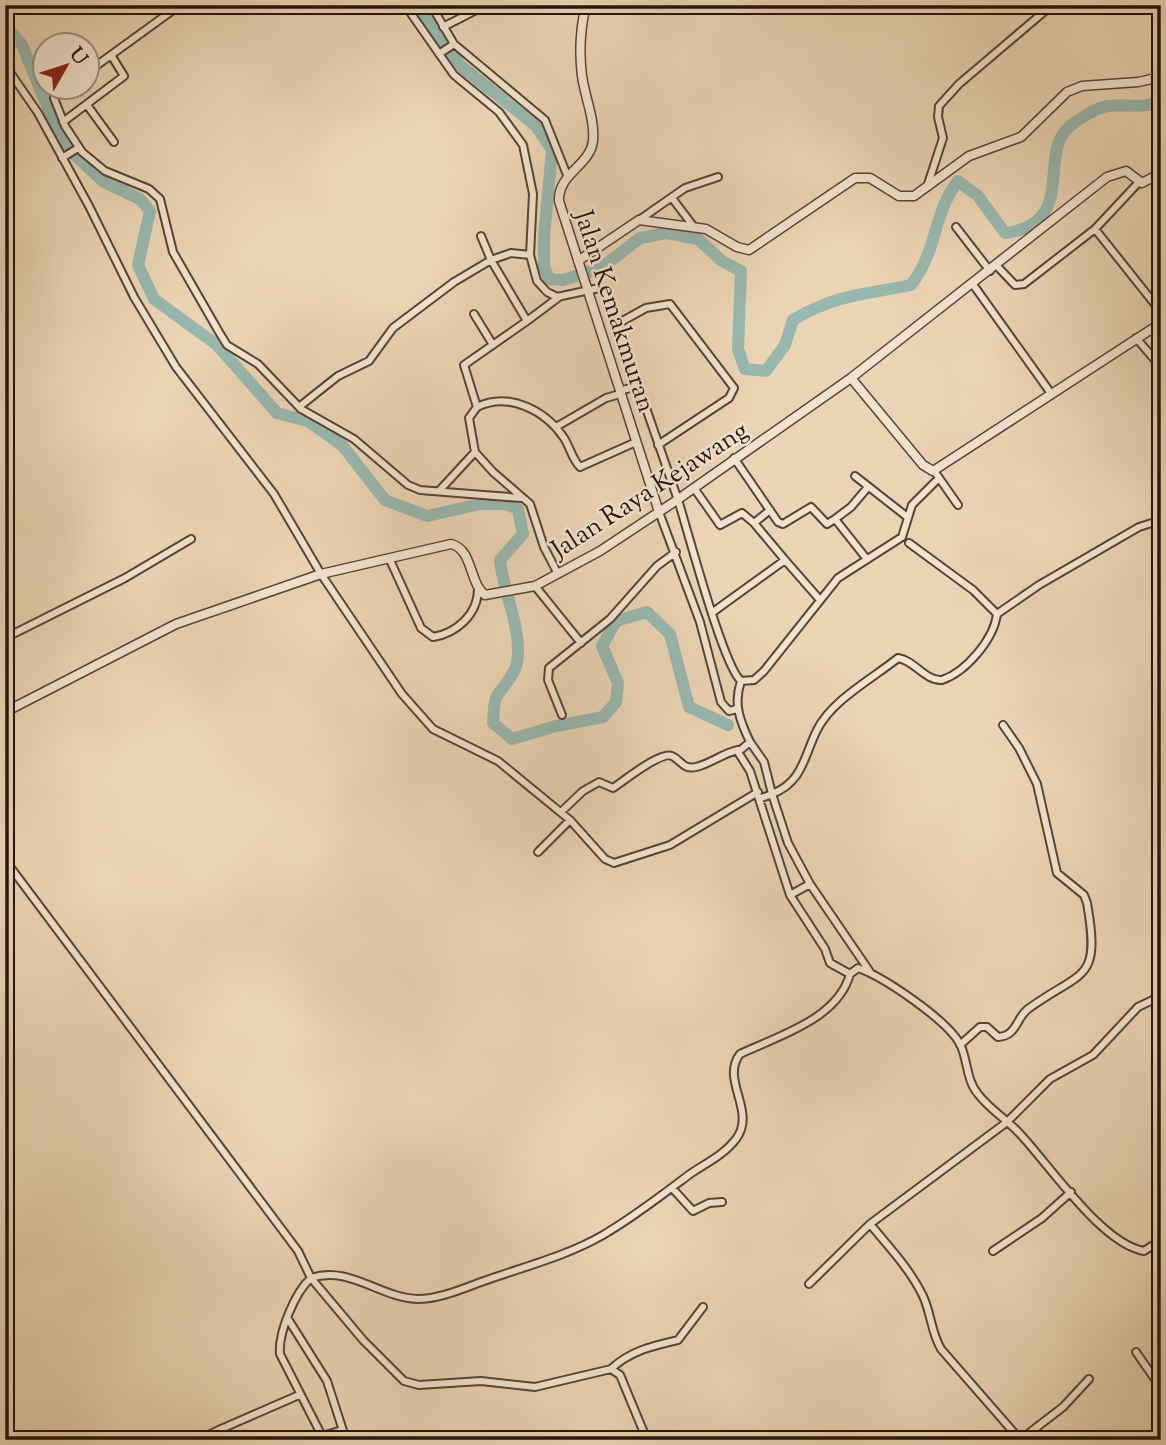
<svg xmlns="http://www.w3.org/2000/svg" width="1166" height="1445" viewBox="0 0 1166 1445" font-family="'Sorts Mill Goudy',serif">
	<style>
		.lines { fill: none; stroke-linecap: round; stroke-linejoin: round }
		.river { stroke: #98b8af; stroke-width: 12 }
		.minor-casing { stroke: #554537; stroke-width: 10 }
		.tertiary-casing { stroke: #554537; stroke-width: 11 }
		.minor { stroke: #f2e3ce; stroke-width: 6 }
		.tertiary { stroke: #f2e3ce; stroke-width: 8 }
		.labels { text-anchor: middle; stroke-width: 5; stroke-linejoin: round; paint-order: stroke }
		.street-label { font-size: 26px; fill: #23150d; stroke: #f2e3ce }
	</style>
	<rect width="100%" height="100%" fill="#ebd4b4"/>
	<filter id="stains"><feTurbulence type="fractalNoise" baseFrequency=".00286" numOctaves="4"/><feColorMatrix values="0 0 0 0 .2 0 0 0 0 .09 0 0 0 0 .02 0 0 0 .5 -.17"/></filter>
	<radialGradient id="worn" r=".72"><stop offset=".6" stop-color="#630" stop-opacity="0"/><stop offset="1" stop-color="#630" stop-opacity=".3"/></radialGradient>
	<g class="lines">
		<!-- river -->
		<path class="river" d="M416 5 461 66 536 126 552 150 544 237V266L549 279 563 280 601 268 640 238 666 233 698 239 722 261 741 271 738 349 745 369 766 371 785 345 793 320C837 294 863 295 911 285 939 248 932 215 958 181L978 196 1005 233C1078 224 1037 155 1069 127 1077 120 1096 108 1107 106 1125 104 1144 109 1161 101
			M5 25 22 45 63 144 104 182 140 199 150 211 138 265 154 299 217 345 277 413 308 421 342 445 385 500 427 516 480 504H505L518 509 523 534 500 560C503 592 523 631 517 663 514 676 504 685 497 696 493 703 494 715 493 723L512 739 556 726 603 717 616 702 618 683 602 646 616 621 647 612 670 634 689 707 728 725"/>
		<defs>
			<path id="minor" d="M431 5 454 44 545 120 567 175
				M443 27 486 5
				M439 54 454 44
				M5 65 38 113 89 206 134 297 176 367 274 494 321 574 402 694 433 729 498 761 570 820 605 859 614 863 670 845 758 792
				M89 71 180 5
				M54 98 65 126 82 152 105 171 149 189 160 199 173 252 219 332 227 345 258 364 301 409 354 439 408 485 420 490 521 498
				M87 105 114 142
				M63 122 124 76 111 55
				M62 158 78 148
				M927 187 943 138 938 117 939 106 959 84 1052 5
				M672 198 694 227
				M639 220 685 188 718 177
				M956 227 990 271
				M1095 229 1161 312
				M530 255 511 253 491 260 527 321 464 365 477 407 469 418 475 452 493 472 530 504 544 547 558 574
				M996 265 1015 285 1024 284 1095 229 1139 182
				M972 283 1050 392
				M474 314 493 345
				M527 321 559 297
				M617 324 646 308 670 304 734 388 729 398 658 445
				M1136 338 1161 367
				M619 391 638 386
				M299 407 338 376 369 361 393 328 454 282 491 260 481 236
				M477 407C509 391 546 411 564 438 570 447 572 459 580 467L636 442
				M556 427 606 398 620 394
				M1160 446 1161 447
				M734 458 778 522 783 524 811 507 827 524 835 519 866 558
				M937 475 958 505
				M855 476 906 516
				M694 488 720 525 742 513 754 523 770 510
				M439 491 475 452
				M659 512 700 622 721 702 729 711 737 709
				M835 519 851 507 868 487
				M754 523 785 560
				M390 560 421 628 433 637C457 633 478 614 478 589
				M535 586 581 643
				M713 612 785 560 820 600
				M997 614 1039 585 1139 527 1161 520
				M5 638 125 578 191 539
				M741 681 754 680 764 671 838 578 902 537 912 505 939 478
				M562 715 548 680 549 668 610 619 657 566 676 552
				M750 742 764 762 772 794 759 799
				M561 812 583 791 599 782 613 788C624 781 660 751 672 756 681 760 683 770 696 767 710 764 723 753 738 750
				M538 852 570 820
				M5 860 298 1251 311 1278C349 1265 380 1298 418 1299 440 1299 464 1288 484 1281 523 1267 567 1256 603 1235 634 1217 662 1195 690 1174 706 1163 724 1155 736 1139 757 1111 720 1080 740 1054 778 1036 838 1019 850 974L830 963 825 949 790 895 750 771 738 752 750 742C740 721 733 704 741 681 723 666 688 531 678 500 655 432 631 364 607 296L599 288 557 297 547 292 537 281 530 255 533 194 523 145 499 112 454 75 405 5
				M790 895 810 884
				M870 972 810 884 788 843 772 794C803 782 804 756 817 730 832 700 872 679 898 658 914 660 925 681 942 680 966 672 994 639 997 614L973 590 909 543
				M850 974 858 968C884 977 947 1020 960 1044 968 1060 966 1080 978 1094 990 1110 1008 1120 1021 1135 1050 1166 1102 1244 1144 1251L1161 1240
				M960 1045 980 1027H987L998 1037C1017 1036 1016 1018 1028 1009 1083 969 1101 983 1087 903L1084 895 1057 873 1037 784 1019 748 1003 725
				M673 1189 693 1211 709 1203 722 1202
				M870 1224C889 1247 910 1269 923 1296 931 1313 931 1332 941 1349L1016 1435 1024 1437 1063 1407 1089 1379
				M993 1251 1042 1218 1071 1192
				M809 1284 870 1224 1007 1122 1050 1079 1093 1055 1138 1007 1161 996
				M288 1319 327 1381 346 1440
				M1136 1352 1161 1388
				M611 1369C630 1351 652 1346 678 1340L703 1307
				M221 1429 299 1395
				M323 1436 342 1430
				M198 1440 221 1429 228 1440
				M324 1440 280 1354C278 1333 295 1292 311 1278L363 1340 404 1381 419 1385 481 1381 535 1387 611 1369 620 1375 647 1440"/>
			<path id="tertiary" d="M586 5C580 29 579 52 582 76 585 98 595 119 593 141 590 166 558 173 559 201L659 512
				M578 261 639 220 706 229 737 247 749 250 855 178H870L899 196H914L969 156 1021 137 1067 92 1082 86 1138 82 1161 77
				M851 378 923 465 933 471 1161 323
				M5 712 176 624 321 574 451 544C473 549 469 583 485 595L535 586 600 551 674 502 851 378 1107 177 1126 171 1142 183 1161 173"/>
		</defs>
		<!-- minor casing -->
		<use href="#minor" class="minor-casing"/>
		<!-- tertiary casing -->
		<use href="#tertiary" class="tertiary-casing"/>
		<!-- minor -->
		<use href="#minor" class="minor"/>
		<!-- tertiary -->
		<use href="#tertiary" class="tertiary"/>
	</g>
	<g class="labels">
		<!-- street labels -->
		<g class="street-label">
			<text transform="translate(616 311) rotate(72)" y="9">Jalan Kemakmuran</text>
			<text transform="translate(649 489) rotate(-33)" y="9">Jalan Raya Kejawang</text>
		</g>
	</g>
	<!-- margin -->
	<rect width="1166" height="1445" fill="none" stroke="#ebd4b4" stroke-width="28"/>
	<rect x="7" y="7" width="1152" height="1431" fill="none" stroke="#23150d" stroke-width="3.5"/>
	<rect x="14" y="14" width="1138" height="1417" fill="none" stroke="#23150d" stroke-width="2"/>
	<!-- north arrow -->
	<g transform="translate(66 66) rotate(51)"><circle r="33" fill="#f2e3ce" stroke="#9f9181" stroke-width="2"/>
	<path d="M0-5L12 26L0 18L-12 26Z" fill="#8f2418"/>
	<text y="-10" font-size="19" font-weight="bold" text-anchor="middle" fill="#23150d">U</text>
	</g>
	<rect width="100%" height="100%" filter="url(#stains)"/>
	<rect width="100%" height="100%" fill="url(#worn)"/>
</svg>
